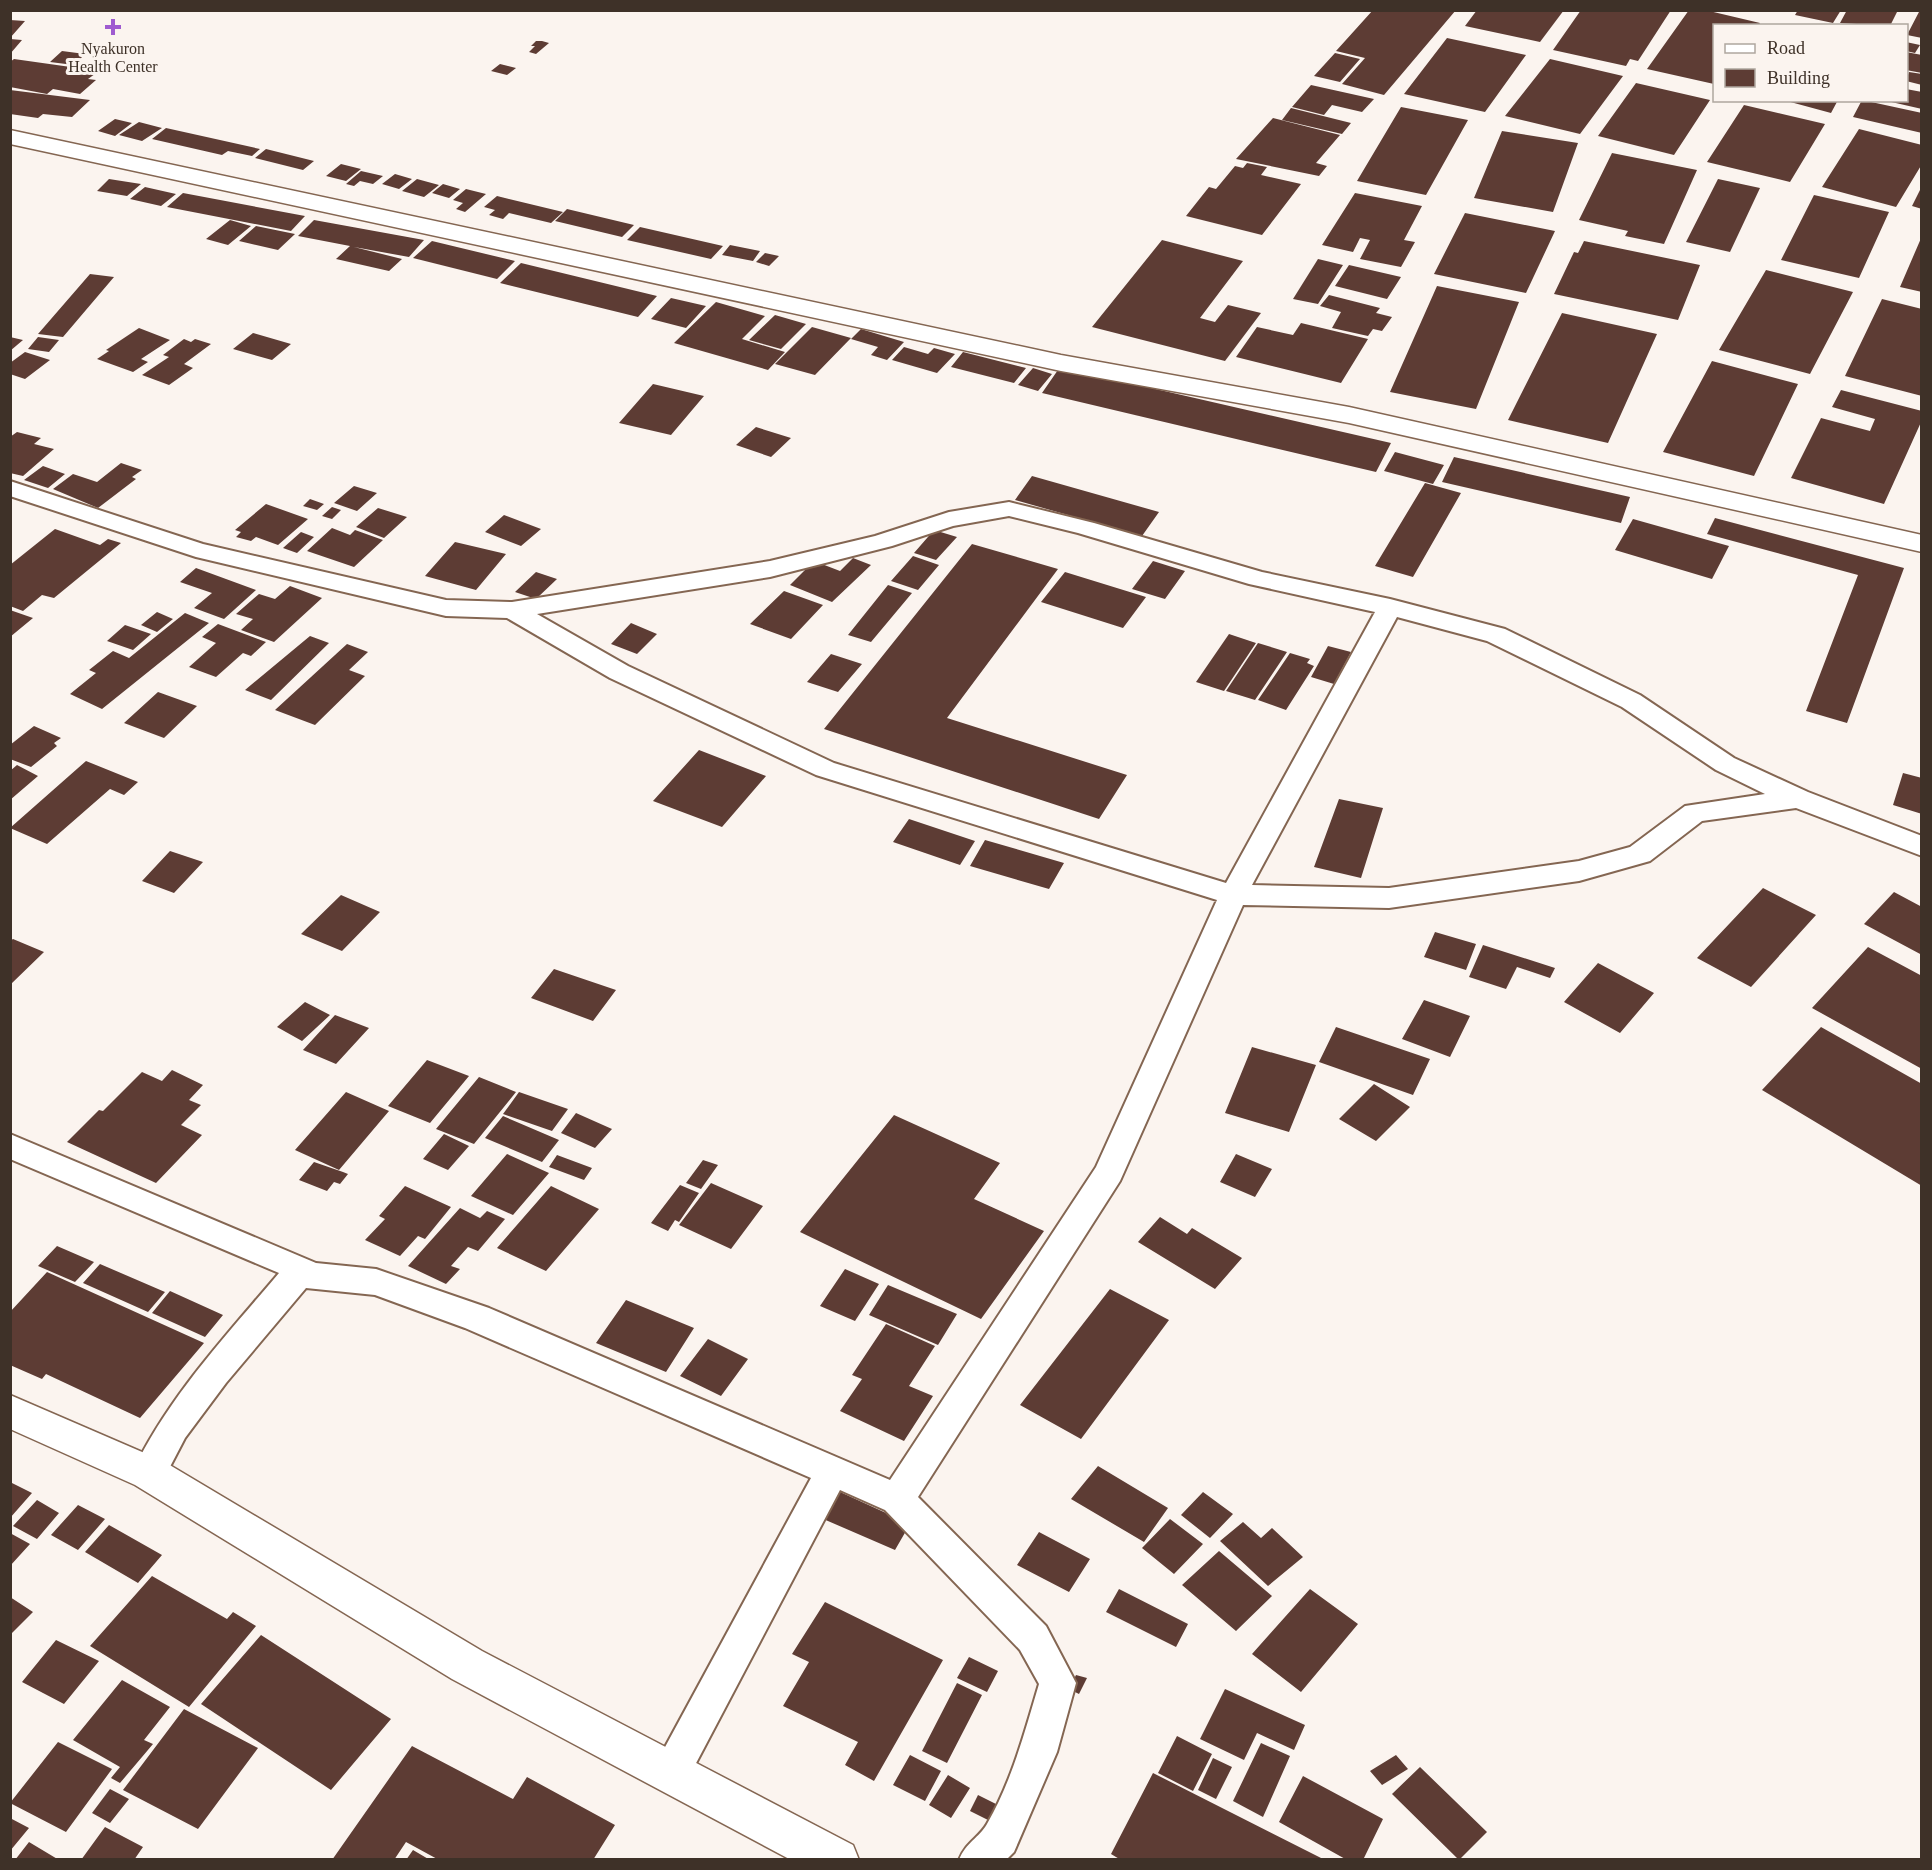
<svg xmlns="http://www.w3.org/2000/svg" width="1932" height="1870" viewBox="0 0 1932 1870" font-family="'Times New Roman',serif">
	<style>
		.building { fill: #5d3c34 }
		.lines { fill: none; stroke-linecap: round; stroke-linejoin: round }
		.lane-casing { stroke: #846652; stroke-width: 4 }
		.street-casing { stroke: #846652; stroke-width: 3 }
		.lane { fill: #fff; fill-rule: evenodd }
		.street { fill: #fff; fill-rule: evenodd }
		.poi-dot { fill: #9f5bd0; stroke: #fbf4ef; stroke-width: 2 }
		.labels { text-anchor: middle; stroke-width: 6; stroke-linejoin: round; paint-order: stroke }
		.far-poi-label { font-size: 16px; fill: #3e3128; stroke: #fbf4ef }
	</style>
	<rect width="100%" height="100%" fill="#fbf4ef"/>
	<!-- building -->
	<path class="building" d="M1373 10H1456L1384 95 1342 84 1365 58 1336 51Z
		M1477 10H1564L1540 42 1465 26Z
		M1581 10H1671L1638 61 1630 59 1626 66 1553 50Z
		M1689 10H1705L1760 23 1758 26H1714V84L1647 69Z
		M1798 10H1841L1833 23 1795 15Z
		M1847 10H1898L1890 26 1840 23Z
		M1920 10 1922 38 1907 35Z
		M10 20 25 21 10 38Z
		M1447 38 1526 55 1485 112 1404 94Z
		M10 39 22 40 10 54Z
		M536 41H542L549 43 536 54 529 52 535 46H531Z
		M1906 42 1920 45 1915 53 1906 51Z
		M62 51 85 54 74 65 50 62Z
		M1906 52 1922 55V73L1906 70Z
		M1335 53 1360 59 1340 82 1314 76Z
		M14 59 99 71 88 79 96 80 80 94 53 89 47 94 10 87V62Z
		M1550 59 1623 76 1580 134 1505 116Z
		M500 64 516 68 507 75 491 71Z
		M1909 72 1922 74V85L1906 81Z
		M1636 83 1710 100 1674 155 1598 136Z
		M1311 85 1374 99 1362 112 1332 105 1324 115 1292 107Z
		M1906 89 1922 92V109L1887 101 1906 100Z
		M10 90 90 100 72 117 43 114 38 118 10 114Z
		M1783 100H1838L1831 113Z
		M1862 100 1922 113V133L1853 117Z
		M1744 105 1825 124 1790 182 1707 162Z
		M1401 107 1468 120 1426 195 1357 181Z
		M1291 108 1351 123 1342 134 1282 120Z
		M1273 118 1340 135 1316 163 1327 166 1319 176 1236 159Z
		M115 119 132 123 115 136 98 131Z
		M139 122 162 128 142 141 119 135Z
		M166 128 260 149 252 156 228 151 222 155 152 139Z
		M1859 129 1922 145V164L1896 207 1822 187Z
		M1502 131 1578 143 1553 212 1474 198Z
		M266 149 314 161 303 170 255 158Z
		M1612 153 1697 170 1664 244 1625 236 1628 231 1579 220Z
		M1247 163 1267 167 1261 175 1301 184 1262 235 1186 216 1209 187 1216 189 1235 166 1243 168Z
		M341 164 361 169 346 181 326 176Z
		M361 171 383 176 373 184 360 181 354 186 346 184Z
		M395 174 412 179 399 189 382 184Z
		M109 179 141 184 127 196 97 191Z
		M417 179 439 185 424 197 402 191Z
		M1718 179 1760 188 1730 252 1686 242Z
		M443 184 460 189 449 198 432 193Z
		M1922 186V209L1912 206Z
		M145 187 176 194 161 206 130 199Z
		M466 189 486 194 465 212 456 209 463 203 453 200Z
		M183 193 305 216 291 231 167 207Z
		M1355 193 1422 206 1404 240 1415 242 1401 267 1360 259 1370 240 1360 238 1353 252 1322 245Z
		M1814 195 1889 212 1859 278 1781 260Z
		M497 196 563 212 551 223 509 213 503 219 489 215 495 210 484 207Z
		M567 209 634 225 622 237 555 221Z
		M1465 213 1555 231 1526 293 1434 274Z
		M230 220 251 226 228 245 206 239Z
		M314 220 424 240 409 257 354 247 402 259 389 271 336 259 350 246 298 236Z
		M256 226 295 234 278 250 239 241Z
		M640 227 723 246 711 259 627 240Z
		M1922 236V292L1900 287Z
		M1162 240 1243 261 1200 318 1215 322 1228 305 1261 313 1225 361 1092 327Z
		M432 241 515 261 497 279 413 258Z
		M1584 241 1700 265 1678 320 1554 294 1574 252 1578 253Z
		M730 245 760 251 753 261 722 255Z
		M765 253 779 256 769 266 756 262Z
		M1318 259 1343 265 1318 304 1293 299Z
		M521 263 657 296 638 317 500 283Z
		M1349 265 1401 277 1387 299 1335 286Z
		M1766 270 1853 292 1810 374 1719 350Z
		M90 274 114 277 63 337 38 334Z
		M1437 286 1519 302 1476 409 1390 392Z
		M1329 295 1380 308 1376 313 1392 317 1382 331 1373 329 1368 336 1332 328 1341 312 1320 306Z
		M671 298 706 306 686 328 651 319Z
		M1882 299 1922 309V396L1845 376Z
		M716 302 765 316 742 339 785 352 768 370 674 343Z
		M1562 313 1657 334 1608 443 1508 420Z
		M775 315 806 324 781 349 749 340Z
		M1301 323 1368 339 1341 383 1236 357 1257 327 1293 335Z
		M812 327 851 338 815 375 775 364Z
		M139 328 170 340 141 359 148 362 133 372 97 359 109 351 106 350Z
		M861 329 904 342 887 360 871 355 878 347 851 339Z
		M253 333 291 344 272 360 233 349Z
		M10 337 23 340 10 351Z
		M38 337 59 340 49 352 28 349Z
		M184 339 191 342 195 339 211 344 184 364 193 368 169 385 142 375 169 357 163 355Z
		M904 347 928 354 934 348 955 354 937 373 892 360Z
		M25 352 50 360 25 379 10 374V363Z
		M963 352 1026 368 1014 383 951 367Z
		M1712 361 1798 384 1754 476 1663 452Z
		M1060 367 1391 443 1376 472 1042 393Z
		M1033 368 1052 374 1038 391 1018 385Z
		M653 384 704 396 671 435 619 423Z
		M1841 390 1922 411V420L1884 504 1791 478 1821 418 1870 431 1875 419 1832 407Z
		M756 427 791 438 771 457 736 445Z
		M17 432 41 438 34 444 54 449 23 476 10 473V437Z
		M1395 452 1444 465 1433 484 1384 471Z
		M1454 457 1630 497 1621 523 1442 482Z
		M121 463 142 470 132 477 136 479 98 508 53 489 73 474 97 482Z
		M43 466 65 474 48 488 24 480Z
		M1032 476 1159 512 1142 536 1015 500Z
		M1425 483 1461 493 1413 577 1375 566Z
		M354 486 377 493 357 511 334 503Z
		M310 499 324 504 317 510 303 506Z
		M266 504 308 519 278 545 256 537 251 541 236 537 241 532 235 530Z
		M332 507 341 510 332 519 322 516Z
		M378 508 407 517 384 538 356 527Z
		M504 515 541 529 521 546 485 532Z
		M1715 518 1904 568 1847 723 1806 711 1858 575 1707 534Z
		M1633 519 1729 546 1712 579 1615 550Z
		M332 528 350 535 355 530 383 540 354 567 307 551Z
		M55 529 100 545 108 539 121 543 54 598 42 595 23 611 10 606V565Z
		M934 530 957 537 936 560 914 553Z
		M301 532 314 537 297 553 283 548Z
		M455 542 506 554 476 590 425 576Z
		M972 544 1058 569 947 718 1127 775 1099 819 824 729Z
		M913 556 939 565 918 590 891 581Z
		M853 558 871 565 832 602 790 585 814 561 840 571Z
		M1153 561 1185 571 1165 599 1132 589Z
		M196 568 256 590 224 619 194 608 212 593 180 582Z
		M536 572 557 579 536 599 515 592Z
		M1065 572 1146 597 1123 628 1041 602Z
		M888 585 912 593 871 642 848 635Z
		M290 586 322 598 274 642 241 630 253 619 236 614 259 594 275 599Z
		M784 591 823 605 791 639 750 624Z
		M10 610 33 618 10 637Z
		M157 612 173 619 157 632 141 625Z
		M185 613 209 623 102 709 70 694 96 673 89 670 113 651 129 658Z
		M631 623 657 634 637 654 611 644Z
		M218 624 266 642 251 656 243 653 216 677 189 667 216 643 202 637Z
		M125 625 151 634 133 650 107 641Z
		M1229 634 1256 643 1224 691 1196 682Z
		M310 636 329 643 271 700 245 690Z
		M1258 643 1287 652 1255 700 1226 691Z
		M347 644 368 652 349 670 365 676 315 725 275 710Z
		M1328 646 1351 652 1334 684 1311 677Z
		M1290 653 1310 659 1307 663 1314 666 1286 710 1258 700Z
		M831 654 862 664 838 692 807 682Z
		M158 692 197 706 164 738 124 723Z
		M34 726 61 738 54 743 57 746 31 767 10 759V745Z
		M699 750 766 776 722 827 653 801Z
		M86 761 138 782 124 795 110 789 47 844 10 828Z
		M17 765 38 776 10 800V771Z
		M1903 773 1922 778V814L1893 805Z
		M1339 799 1383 808 1361 878 1314 867Z
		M909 819 975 841 960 865 893 842Z
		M985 840 1064 863 1049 889 970 866Z
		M170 851 203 862 174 893 142 881Z
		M1763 888 1816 915 1751 987 1697 958Z
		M1894 892 1922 907V955L1864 924Z
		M341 895 380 912 342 951 301 934Z
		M1435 932 1476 944 1466 970 1424 957Z
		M13 939 44 952 10 985V941Z
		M1483 945 1555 968 1550 978 1517 967 1506 989 1469 977Z
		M1868 947 1922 976V1069L1812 1008Z
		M1598 963 1654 993 1620 1033 1564 1002Z
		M554 969 616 990 593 1021 531 998Z
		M1424 1000 1470 1016 1450 1057 1402 1039Z
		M305 1002 330 1015 302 1041 277 1027Z
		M335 1015 369 1028 336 1064 303 1050Z
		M1336 1027 1430 1059 1413 1095 1319 1062Z
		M1821 1027 1922 1084V1186L1762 1090Z
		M1252 1047 1316 1065 1289 1132 1225 1113Z
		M427 1060 469 1076 430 1123 388 1106Z
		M172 1070 203 1085 189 1100 201 1105 181 1125 202 1135 156 1183 67 1142 99 1110 103 1111 142 1072 162 1081Z
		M479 1077 516 1092 474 1144 436 1129Z
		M1374 1084 1410 1107 1376 1141 1339 1119Z
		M346 1092 389 1111 339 1170 295 1150Z
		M519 1092 568 1109 552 1131 503 1114Z
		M576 1113 612 1129 595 1148 561 1133Z
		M894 1115 1000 1163 974 1199 1044 1231 981 1319 800 1232Z
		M503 1116 559 1140 542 1162 485 1138Z
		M444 1134 469 1146 448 1170 423 1159Z
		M507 1154 549 1173 513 1215 471 1196Z
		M1236 1154 1272 1169 1255 1197 1220 1182Z
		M557 1155 592 1168 584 1180 549 1167Z
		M703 1160 718 1165 701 1189 686 1183Z
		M314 1162 343 1172 348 1174 340 1184 334 1182 327 1191 299 1180Z
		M711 1183 763 1206 731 1249 679 1225Z
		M680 1185 699 1193 679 1222 675 1220 668 1231 651 1223Z
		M405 1186 451 1207 425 1239 418 1236 400 1256 365 1240 385 1219 379 1216Z
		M551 1186 599 1209 546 1271 497 1248Z
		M460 1208 480 1218 487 1211 505 1219 478 1251 468 1247 451 1266 460 1269 446 1284 408 1266Z
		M1160 1217 1187 1234 1192 1228 1242 1258 1215 1289 1138 1242Z
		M57 1246 94 1262 75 1282 38 1266Z
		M100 1264 165 1292 148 1312 83 1283Z
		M845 1269 879 1284 855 1321 820 1306Z
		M47 1272 204 1343 140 1418 46 1374 42 1379 10 1365V1312Z
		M888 1285 957 1314 938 1345 869 1315Z
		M1110 1289 1169 1320 1081 1439 1020 1405Z
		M170 1291 223 1315 205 1337 152 1313Z
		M626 1300 694 1328 666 1372 596 1343Z
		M886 1324 935 1346 909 1386 933 1396 904 1441 840 1411 862 1379 852 1375Z
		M708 1339 748 1359 721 1396 680 1376Z
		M1098 1466 1168 1508 1144 1542 1071 1499Z
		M10 1482 32 1493 10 1518Z
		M838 1491 910 1524 895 1550 821 1518Z
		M1203 1492 1233 1514 1210 1538 1181 1515Z
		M37 1500 59 1513 37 1539 13 1526Z
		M78 1505 105 1519 78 1550 51 1535Z
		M1170 1519 1203 1544 1174 1574 1142 1548Z
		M1243 1522 1261 1538 1272 1528 1303 1557 1268 1586 1220 1541Z
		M109 1525 162 1555 138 1583 85 1552Z
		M1039 1532 1090 1559 1069 1592 1017 1565Z
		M10 1533 30 1544 10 1566Z
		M1219 1551 1272 1596 1236 1631 1182 1585Z
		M152 1576 227 1619 233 1612 256 1626 189 1707 90 1646Z
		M1119 1589 1188 1624 1176 1647 1106 1612Z
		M1310 1589 1358 1624 1301 1692 1252 1654Z
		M10 1597 33 1612 10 1635Z
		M825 1602 943 1660 874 1781 845 1765 858 1742 783 1706 809 1662 792 1654Z
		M261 1635 391 1719 331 1790 201 1704Z
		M56 1640 99 1661 64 1704 22 1682Z
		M969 1657 998 1671 987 1692 957 1678Z
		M1076 1675 1087 1678 1079 1694 1069 1689Z
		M122 1680 170 1707 144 1740 153 1744 120 1783 111 1778 120 1767 73 1740Z
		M957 1683 982 1695 947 1763 922 1751Z
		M1225 1689 1305 1725 1294 1750 1257 1733 1244 1760 1200 1739Z
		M184 1709 258 1748 198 1829 123 1790Z
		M1177 1736 1212 1754 1193 1791 1158 1773Z
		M58 1742 112 1769 66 1832 10 1803Z
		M1261 1743 1290 1756 1263 1817 1233 1801Z
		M412 1746 513 1799 527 1777 615 1825 593 1860H439L406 1842 394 1860H332Z
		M910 1755 941 1771 925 1801 893 1785Z
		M1396 1755 1408 1769 1382 1785 1370 1771Z
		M1213 1758 1232 1767 1216 1799 1198 1790Z
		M1420 1767 1487 1832 1459 1860 1392 1794Z
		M1153 1773 1325 1860H1121L1111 1854Z
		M948 1775 970 1788 951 1818 929 1805Z
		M1303 1776 1383 1819 1363 1860H1347L1279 1822Z
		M110 1789 129 1799 110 1823 92 1813Z
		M978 1795 1002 1807 994 1823 970 1811Z
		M10 1818 29 1828 10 1851Z
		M105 1827 143 1847 134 1860H81Z
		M29 1842 59 1860H15Z
		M413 1850 430 1860H406Z"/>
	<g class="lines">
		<defs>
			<path id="lane" d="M10 481 203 544 446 600 512 602 770 561 875 536 949 512 1009 502 1094 523 1262 572 1390 599 1505 629 1640 695 1734 758 1808 792 1922 836V856L1796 808 1702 821 1650 861 1579 881 1389 908 1243 905 1120 1181 918 1497 1046 1626 1076 1683 1057 1752 1014 1852 1006 1860H959C966 1842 979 1838 987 1824 1012 1781 1025 1731 1039 1684L1020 1650 885 1510 840 1490 684 1786 671 1791 658 1786 652 1773 658 1760 811 1478 465 1328 375 1295 306 1288 226 1383 185 1438 161 1484 149 1488 137 1484 132 1473C168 1397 225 1337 279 1273L10 1159V1134L316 1263 376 1269 489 1308 890 1480 1096 1167 1217 900 816 775 610 678 507 618 446 616 196 557 10 496ZM1009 516 1078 533 1249 584 1375 612 1226 883 834 763 628 666 537 614 770 577 892 546 953 526ZM1397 617 1487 641 1622 707 1716 770 1765 794 1685 806 1630 847 1579 861 1389 888 1252 885Z"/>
			<path id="street" d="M10 130 1061 355 1349 407 1922 535V552L1349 423 1061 371 10 144Z
				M10 1395 163 1461 482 1651 853 1845 859 1860H791L452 1679 135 1485 10 1429Z"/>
		</defs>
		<!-- lane casing -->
		<use href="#lane" class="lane-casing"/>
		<!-- street casing -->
		<use href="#street" class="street-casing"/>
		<!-- lane -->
		<use href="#lane" class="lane"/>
		<!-- street -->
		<use href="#street" class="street"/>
	</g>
	<!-- markers -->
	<path class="poi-dot" d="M110 18h6v6h6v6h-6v6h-6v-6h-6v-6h6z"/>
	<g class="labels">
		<!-- far-poi labels -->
		<g class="far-poi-label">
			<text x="113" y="54">Nyakuron<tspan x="113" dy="18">Health Center</tspan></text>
		</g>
	</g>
	<!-- border -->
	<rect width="1932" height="1870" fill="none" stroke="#3e3128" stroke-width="24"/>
	<!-- legend -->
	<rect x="1713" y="24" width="195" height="78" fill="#fbf4ef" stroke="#afa69f" stroke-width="1.5"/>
	<rect x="1725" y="44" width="30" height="9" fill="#ffffff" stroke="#afa69f" stroke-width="1.5"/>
	<text x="1767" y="54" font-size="18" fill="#3e3128">Road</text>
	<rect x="1725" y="69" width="30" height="18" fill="#5d3c34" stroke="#afa69f" stroke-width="1.5"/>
	<text x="1767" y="84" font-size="18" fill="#3e3128">Building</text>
</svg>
